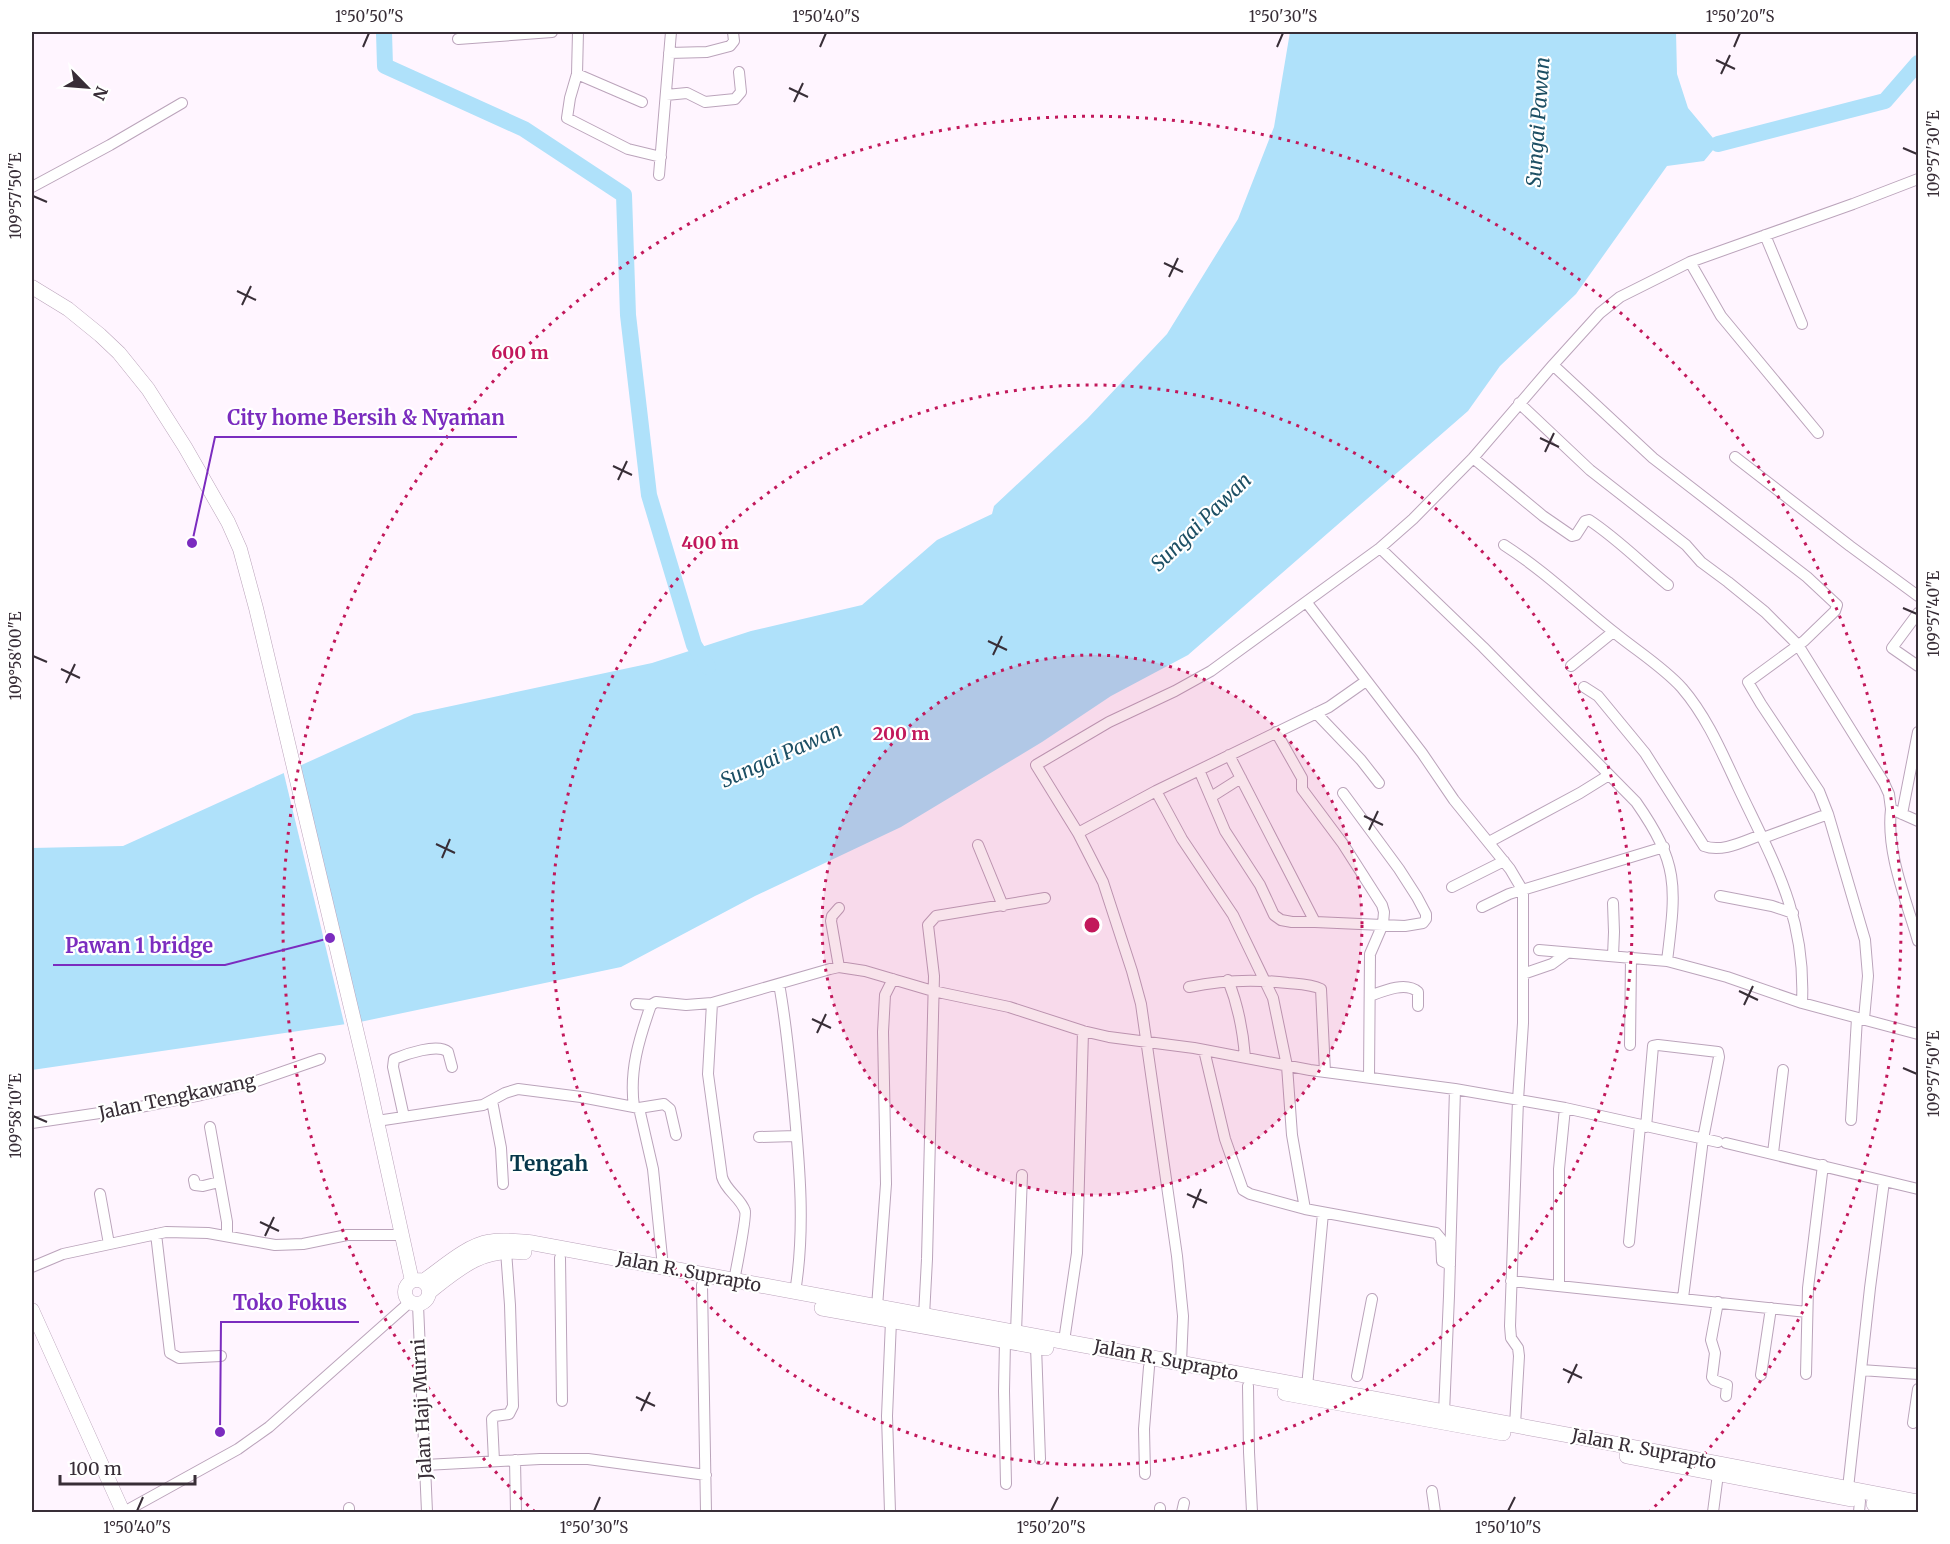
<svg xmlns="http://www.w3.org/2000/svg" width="1950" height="1544" viewBox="0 0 1950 1544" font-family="Merriweather,serif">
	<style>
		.water { fill: #afe1fa }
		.pier { fill: #fff5ff }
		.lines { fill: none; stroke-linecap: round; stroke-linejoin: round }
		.river { stroke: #afe1fa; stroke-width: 16 }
		.minor-casing { stroke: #bba4bb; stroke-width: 12 }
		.major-casing { stroke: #bba4bb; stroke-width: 15 }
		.highway-casing { stroke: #bba4bb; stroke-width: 16 }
		.minor { stroke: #fff; stroke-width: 10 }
		.major { stroke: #fff; stroke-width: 14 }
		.highway { stroke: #fff; stroke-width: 15 }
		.ticks { fill: none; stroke: #382e37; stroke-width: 2 }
		.ring { fill: none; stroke: #c2185b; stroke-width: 3; stroke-dasharray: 3 6 }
		.labels { text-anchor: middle; stroke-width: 4.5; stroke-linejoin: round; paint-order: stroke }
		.street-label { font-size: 18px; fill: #382e37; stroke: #fff }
		.water-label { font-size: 20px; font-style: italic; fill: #1c4f64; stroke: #fff }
		.quarter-label { font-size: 21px; font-weight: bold; fill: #07374b; stroke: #fff }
		.centre { fill: #c2185b; stroke: #fff; stroke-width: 3 }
		.ring-label { font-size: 18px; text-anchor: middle; font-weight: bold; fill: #c2185b; stroke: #fff; stroke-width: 4.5; stroke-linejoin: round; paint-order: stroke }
		.leader { fill: none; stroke: #7b2cbf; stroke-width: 2 }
		.callout-dot { fill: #7b2cbf; stroke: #fff; stroke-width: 2 }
		.callout-label { font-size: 20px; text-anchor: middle; font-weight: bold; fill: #7b2cbf; stroke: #fff; stroke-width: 4.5; stroke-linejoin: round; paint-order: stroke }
		.neatline { fill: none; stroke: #382e37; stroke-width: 2 }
		.ticks-label { font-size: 15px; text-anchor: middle; fill: #382e37 }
	</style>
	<rect width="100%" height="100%" fill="#fff5ff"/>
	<!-- water -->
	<path class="water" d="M1290 32H1676L1677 74 1688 108 1718 144 1704 161 1667 166 1576 294 1500 366 1468 411 1188 655 1111 696 1042 742 901 827 755 896 621 967 360 1022 32 1070V848L123 846 414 714 652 663 751 631 862 605 937 540 992 514 994 506 1087 419 1167 334 1238 219 1274 127Z"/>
	<!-- pier -->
	<path class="pier" d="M295 765 359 1025 345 1027 283 770Z"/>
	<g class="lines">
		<!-- river -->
		<path class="river" d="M384 32 385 66 524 129 624 195 628 315 649 495 694 645 708 667
			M1718 144 1885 101 1918 63"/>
		<defs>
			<path id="minor" d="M578 32 577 74 570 98 567 118 628 149 661 157
				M458 39 552 32
				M669 53 707 52 730 46 734 41 733 32
				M577 74 642 102
				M666 95 687 93 705 102 735 99 741 92 739 72
				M659 175 671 32
				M32 187 110 145 182 103
				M1765 235 1802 324
				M1690 262 1721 316 1818 433
				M1553 365 1653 458 1807 577 1837 605 1835 611 1804 641 1748 682 1761 704 1819 791 1828 814 1763 838
				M1519 403 1590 470 1686 545 1701 562 1728 582 1765 612 1798 645 1884 783 1889 794 1891 809
				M1735 457 1850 546 1918 596
				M1473 458 1543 516 1572 536 1576 535 1585 521 1589 520C1618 539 1642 564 1668 585
				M1504 545C1546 572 1577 603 1615 633 1637 651 1663 667 1682 688 1707 717 1722 753 1738 787 1774 863 1806 916 1802 1003
				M1380 548 1483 647 1636 802C1680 865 1676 887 1667 961
				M1307 603 1422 753 1454 800 1510 869 1523 891V1023L1518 1100 1510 1326 1511 1338 1518 1348 1519 1356 1515 1425
				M1918 613 1892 648 1918 666
				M1571 666 1613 632
				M1584 687 1598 696 1645 753 1704 846C1722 853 1744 841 1761 835
				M1316 713 1361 760 1379 783
				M1276 732 1302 778V789L1343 844 1382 905 1384 912 1383 924 1370 954 1369 1078
				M1229 755 1315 922 1405 926 1423 923 1426 919V914L1417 897 1399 869 1343 793
				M1199 770 1225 831 1260 885 1274 915 1281 920 1292 922H1315
				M1156 791 1182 839 1233 915 1273 998 1287 1066 1292 1135 1305 1209 1436 1233 1441 1239 1442 1261 1450 1265
				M1211 797 1241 778
				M1828 814 1865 940 1868 976 1864 1019
				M1902 814 1918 732
				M1078 833 1156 791 1329 707 1366 681
				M1489 842 1580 793 1609 775
				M978 845 1003 906
				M1452 887 1504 861
				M1720 896 1772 906 1793 913
				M1482 907 1509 894 1664 847
				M839 908 832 916 831 921 839 967
				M1918 941C1906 899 1886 853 1891 809L1918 821
				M1539 950 1667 961 1727 977 1802 1003 1918 1034
				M1613 956 1614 932 1613 903
				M1523 974 1552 964 1567 953
				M1228 980C1238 1005 1243 1031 1245 1057
				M779 984C786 1021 789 1057 793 1094 799 1160 806 1227 795 1292
				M1189 987C1223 980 1254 979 1288 983 1299 984 1311 984 1321 989L1325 1072
				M1370 996C1383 991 1406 981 1418 992V1006
				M712 1003 708 1074 722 1177C726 1191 741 1198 745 1211 747 1216 736 1270 734 1281
				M636 1004 651 1005 656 1002 686 1005 712 1003 830 969 839 967 865 971 933 991 1009 1007 1083 1031 1109 1037 1194 1048 1310 1070 1455 1089 1565 1108 1718 1142
				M1630 1045 1631 957
				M1204 1050 1225 1139 1243 1190 1250 1194 1305 1209
				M492 1101 501 1148 503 1184
				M634 1107C629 1071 639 1039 651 1005
				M639 1108 653 1169 663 1267
				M404 1117 393 1067 394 1059C406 1054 438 1043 448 1052L452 1067
				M1851 1120 1857 1018
				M377 1121 483 1105 505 1093 518 1089 581 1097 639 1108 664 1104 670 1109 676 1135
				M32 1123 140 1107 201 1095 248 1084 320 1059
				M210 1127 227 1222V1236
				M1646 1127 1653 1046 1658 1045 1718 1052 1719 1057 1703 1139 1683 1298
				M759 1137 796 1136
				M1726 1143 1918 1189
				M1773 1153 1783 1070
				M194 1180 195 1185 203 1186 219 1182
				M100 1194 109 1244
				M156 1234 170 1353 179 1358 221 1356
				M1629 1242 1640 1126
				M560 1258 562 1401
				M32 1267 63 1254 166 1232 208 1233 275 1245 303 1244 347 1235H402
				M1511 1281 1807 1312
				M702 1285 706 1512
				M1559 1285V1169L1565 1108
				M1718 1302 1711 1340 1715 1353 1712 1377 1714 1380 1727 1385 1726 1396
				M418 1305 427 1512
				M877 1307 886 1184 883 1032 885 995 893 979
				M924 1316 927 1259 934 976 928 925 936 916 1045 898
				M1016 1332 1022 1175
				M1005 1341 1004 1391 1006 1484
				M1064 1341 1077 1253 1083 1031
				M1036 1346 1040 1459
				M1181 1363 1183 1316 1177 1256 1141 1004 1132 971 1103 882 1078 833 1036 765 1109 722 1175 691 1211 671 1380 548 1413 519 1473 458 1553 365 1600 313 1620 297 1690 262 1853 204 1918 179
				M1861 1370 1918 1374
				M1806 1374 1808 1288 1823 1165
				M1761 1375 1771 1308
				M1357 1376 1372 1299
				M1248 1386 1249 1452 1252 1512
				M1307 1387 1323 1213
				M1444 1413 1449 1296 1455 1089
				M1913 1423 1918 1389
				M515 1460 516 1512
				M494 1461 492 1419 495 1416 509 1414 513 1406 510 1305 506 1251
				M425 1465 540 1459H588L706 1475
				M1145 1474 1144 1429 1149 1367
				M1848 1488 1870 1288 1884 1181
				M1432 1491 1435 1512
				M1160 1508V1512
				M124 1512 238 1449 269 1427 410 1302
				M349 1512V1508
				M890 1512 887 1416 891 1321
				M1182 1512 1184 1503
				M1713 1512 1718 1474
				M1859 1512 1860 1501"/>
			<path id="major" d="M32 287 68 309 100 335 119 353 148 389 185 447 228 522 240 549 256 608 366 1071 412 1281
				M405 1292a12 12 0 1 1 24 0a12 12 0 1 1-24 0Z
				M32 1310 123 1512"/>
			<path id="highway" d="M424 1281C443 1268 466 1246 490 1242 504 1239 519 1242 533 1243L1579 1437 1918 1502
				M430 1291C460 1267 483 1247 524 1252
				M822 1308 1046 1348
				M1285 1393 1503 1433
				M1627 1456 1851 1499
				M1874 1504 1918 1512"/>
		</defs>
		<!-- minor casing -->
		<use href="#minor" class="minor-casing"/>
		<!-- major casing -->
		<use href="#major" class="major-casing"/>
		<!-- highway casing -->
		<use href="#highway" class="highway-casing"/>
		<!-- minor -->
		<use href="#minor" class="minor"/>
		<!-- major -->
		<use href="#major" class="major"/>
		<!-- highway -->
		<use href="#highway" class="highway"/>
	</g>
	<!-- ticks -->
	<path class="ticks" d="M363 47 369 33M820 47 826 33M1277 47 1283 33M1734 47 1740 33M1716 60 1735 69M1721 74 1730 55M789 88 808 97M794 102 803 83M1903 148 1917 154M33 196 47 202M1164 263 1183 272M1169 277 1178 258M237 291 256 300M242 305 251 286M1540 438 1559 447M1545 452 1554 433M613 466 632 475M618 480 627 461M1903 608 1917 614M988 641 1007 650M993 655 1002 636M33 656 47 662M61 669 80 678M66 683 75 664M1364 816 1383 825M1369 830 1378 811M436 844 455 853M442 858 450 839M1739 991 1758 1000M1744 1005 1753 986M812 1019 831 1028M817 1033 826 1014M1903 1068 1917 1074M33 1116 47 1122M1187 1194 1207 1203M1193 1208 1201 1189M260 1222 279 1231M265 1236 274 1217M1563 1369 1582 1378M1568 1383 1577 1364M636 1397 655 1406M641 1411 650 1392M137 1511 143 1497M594 1511 600 1497M1051 1511 1058 1497M1508 1511 1515 1497"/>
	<!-- distance rings -->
	<circle cx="1092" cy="925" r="270" fill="#c2185b" fill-opacity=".12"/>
	<g class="ring">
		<circle cx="1092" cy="925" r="270"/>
		<circle cx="1092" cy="925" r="540"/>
		<path d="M535 1512A809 809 0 1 1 1649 1512"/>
	</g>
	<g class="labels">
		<!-- street labels -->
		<g class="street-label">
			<text transform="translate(177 1097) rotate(-12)" y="6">Jalan Tengkawang</text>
			<text transform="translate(689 1272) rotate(11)" y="6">Jalan R. Suprapto</text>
			<text transform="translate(1166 1360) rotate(11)" y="6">Jalan R. Suprapto</text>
			<text transform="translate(422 1409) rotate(-93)" y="6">Jalan Haji Murni</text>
			<text transform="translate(1644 1449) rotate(11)" y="6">Jalan R. Suprapto</text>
		</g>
		<!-- water labels -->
		<g class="water-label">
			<text transform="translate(1538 122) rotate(-86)" y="7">Sungai Pawan</text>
			<text transform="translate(1201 522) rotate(-44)" y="7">Sungai Pawan</text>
			<text transform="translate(781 755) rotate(-24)" y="7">Sungai Pawan</text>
		</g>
		<!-- quarter labels -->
		<g class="quarter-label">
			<text x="549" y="1171">Tengah</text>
		</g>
	</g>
	<circle cx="1092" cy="925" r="9" class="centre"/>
	<g class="ring-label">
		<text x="520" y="359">600 m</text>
		<text x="710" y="549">400 m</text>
		<text x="901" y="740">200 m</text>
	</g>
	<!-- callouts -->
	<path class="leader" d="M192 543L215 437H517M330 938L225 965H53M220 1432L221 1322H359"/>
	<g class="callout-dot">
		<circle cx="192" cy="543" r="6"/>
		<circle cx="330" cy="938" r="6"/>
		<circle cx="220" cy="1432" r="6"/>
	</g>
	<g class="callout-label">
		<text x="366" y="425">City home Bersih &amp; Nyaman</text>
		<text x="139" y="953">Pawan 1 bridge</text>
		<text x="290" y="1310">Toko Fokus</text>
	</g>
	<!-- border -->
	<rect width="1950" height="1544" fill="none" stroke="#ffffff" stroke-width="66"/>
	<!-- north arrow -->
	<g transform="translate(87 87) rotate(115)" stroke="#ffffff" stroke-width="4.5" paint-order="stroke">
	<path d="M0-4.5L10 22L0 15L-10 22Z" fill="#382e37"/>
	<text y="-9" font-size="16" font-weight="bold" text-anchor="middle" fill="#382e37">N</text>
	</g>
	<!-- scale -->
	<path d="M60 1475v9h135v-9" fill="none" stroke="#382e37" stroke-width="3"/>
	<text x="69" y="1475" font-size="18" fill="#382e37" stroke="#ffffff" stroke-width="4.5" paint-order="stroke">100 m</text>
	<rect x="33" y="33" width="1884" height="1478" class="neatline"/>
	<g class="ticks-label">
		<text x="369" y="22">1°50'50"S</text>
		<text x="826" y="22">1°50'40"S</text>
		<text x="1283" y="22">1°50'30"S</text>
		<text x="1740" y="22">1°50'20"S</text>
		<text transform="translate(1934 154) rotate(-90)" y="5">109°57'30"E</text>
		<text transform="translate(16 196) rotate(-90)" y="5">109°57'50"E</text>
		<text transform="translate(1934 614) rotate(-90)" y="5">109°57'40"E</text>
		<text transform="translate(16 656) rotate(-90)" y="5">109°58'00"E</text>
		<text transform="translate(1934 1074) rotate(-90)" y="5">109°57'50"E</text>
		<text transform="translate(16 1116) rotate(-90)" y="5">109°58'10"E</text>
		<text x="137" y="1533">1°50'40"S</text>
		<text x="594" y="1533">1°50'30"S</text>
		<text x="1051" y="1533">1°50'20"S</text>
		<text x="1508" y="1533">1°50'10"S</text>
	</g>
</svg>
